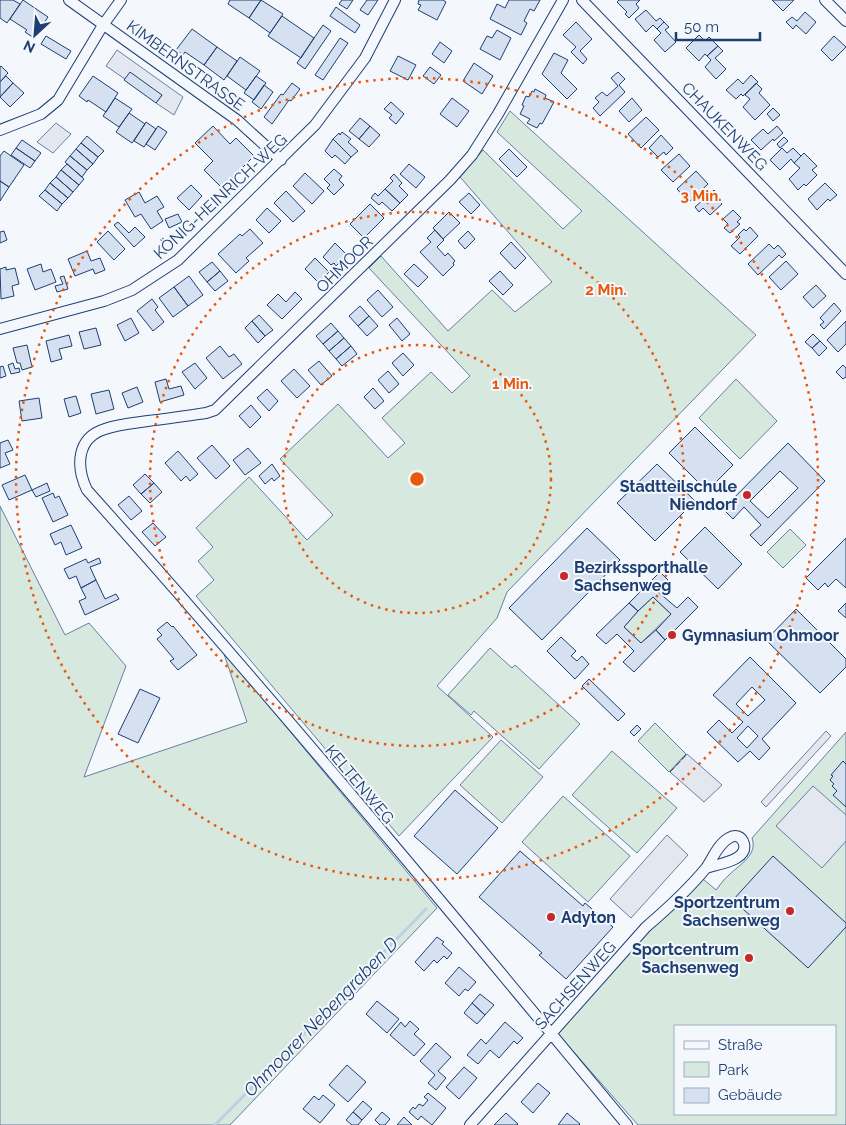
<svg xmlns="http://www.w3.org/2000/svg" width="846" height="1125" viewBox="0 0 846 1125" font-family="Raleway,sans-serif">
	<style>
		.green { fill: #d7e8df; stroke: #687fa3; fill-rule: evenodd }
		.parking { fill: #e3e8f0; stroke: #687fa3 }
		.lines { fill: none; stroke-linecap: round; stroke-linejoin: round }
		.stream { stroke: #bed0e5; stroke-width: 3 }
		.building { fill: #d5e0f0; stroke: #1d3f73; fill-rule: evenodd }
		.street-casing { stroke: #1d3f73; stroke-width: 12 }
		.street { stroke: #f4f7fb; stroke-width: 10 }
		.fence { stroke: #1d3f73; stroke-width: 1; stroke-dasharray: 6 2.5; stroke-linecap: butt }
		.ring { fill: none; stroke: #e8590c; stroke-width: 2.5; stroke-dasharray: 2.5 5 }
		.poi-dot { fill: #c62828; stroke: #f4f7fb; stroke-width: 2 }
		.labels { text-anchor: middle; stroke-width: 4; stroke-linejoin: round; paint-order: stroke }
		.street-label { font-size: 16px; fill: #1d3f73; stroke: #f4f7fb }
		.poi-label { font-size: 16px; font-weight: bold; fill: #1d3f73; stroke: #f4f7fb; text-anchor: end }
		.water-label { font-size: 18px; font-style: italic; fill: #1d3f73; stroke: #f4f7fb }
		.centre { fill: #e8590c; stroke: #f4f7fb; stroke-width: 2.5 }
		.ring-label { font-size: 15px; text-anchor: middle; font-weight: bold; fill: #e8590c; stroke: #f4f7fb; stroke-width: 4; stroke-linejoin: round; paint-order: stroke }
	</style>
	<rect width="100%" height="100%" fill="#f4f7fb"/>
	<!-- green -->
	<path class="green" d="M510 111 756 335 507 592 497 618 437 686 493 737 399 836 196 596 214 580 198 561 213 547 196 528 249 477 307 540 333 515 280 459 338 404 388 458 405 443 382 418 431 372 452 393 470 376 369 268 381 256 448 331 492 290 515 312 552 282 460 177 483 150 563 229 582 211 497 132Z
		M736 379 777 421 740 459 699 418Z
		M0 506 65 635 89 623 126 666 84 777 247 722 223 651 437 908 230 1125H0Z
		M790 529 806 545 783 568 767 552Z
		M653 597 671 614 641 643 624 627 638 611Z
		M490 648 512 668 515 665 580 724 539 769 474 711 471 715 448 695Z
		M655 723 686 754 669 772 638 741Z
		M846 732V1125H638L557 1033 649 931 678 906 703 879 716 890C720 885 724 879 729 875 740 864 758 855 752 838ZM675 1026H835V1114H675Z
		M501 740 543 777 502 823 460 785Z
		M612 751 677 808 637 853 572 795Z
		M563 796 630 856 588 902 522 842Z"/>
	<!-- parking -->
	<path class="parking" d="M117 50 183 97 174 115 156 103 162 95 125 79 106 66Z
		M56 123 71 134 53 153 37 142Z
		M826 731 831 736 766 807 761 802Z
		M687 754 722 785 704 802 670 772Z
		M813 786 846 815V841L822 868 776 826Z
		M667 835 688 855 631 918 610 899Z"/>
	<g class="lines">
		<!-- stream -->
		<path class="stream" d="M215 1125 426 909"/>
	</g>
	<!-- building -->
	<path class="building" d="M0 0H13L20 4 7 23 0 18Z
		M23 0 48 17 34 38 25 32 27 30 10 19Z
		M230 0H261L249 18 228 4Z
		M261 0 283 14 270 33 249 18Z
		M342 0H353L347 9 339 4Z
		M367 0H378L368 15 360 10Z
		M419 0H443L446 2 437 20 418 10 421 5 418 4Z
		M509 0H540L534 11 530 9 524 21 527 23 521 35 490 19 497 4 505 8Z
		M619 0H640L636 4 639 8 629 18 625 14 627 12 617 2Z
		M772 0H794L783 11Z
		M336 7 360 25 355 33 330 16Z
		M646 10 656 21 660 18 664 22 657 29 653 25 646 32 635 19Z
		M805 12 816 22 806 34 796 25 793 29 786 22 792 17 797 21Z
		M282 16 314 38 301 58 268 36Z
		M576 22 592 39 580 51 587 59 583 64 571 52 576 47 563 35Z
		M664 22 669 27 665 30 676 42 665 52 654 40 661 33 657 29Z
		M323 25 331 31 305 69 297 63Z
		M192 29 217 47 204 65 185 52 183 55 176 50Z
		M497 30 511 38 500 60 480 49 487 36 492 38Z
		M699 35 705 41 709 37 718 46 707 56 705 54 699 61 686 48Z
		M46 36 71 51 66 59 41 44Z
		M834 36 846 47 832 61 821 50Z
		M340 38 348 43 323 80 315 75Z
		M440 42 452 51 444 63 432 54Z
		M718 46 723 51 715 58 726 69 716 79 705 67 711 60 707 56Z
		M217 47 237 61 224 80 204 65Z
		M554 53 568 60 561 73 577 89 567 99 542 74Z
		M398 56 416 65 408 80 390 71Z
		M240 57 260 71 246 90 227 76Z
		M474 63 493 76 482 94 463 81Z
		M1 66 8 73 0 82V67Z
		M430 67 441 75 434 84 423 76Z
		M130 72 162 95 156 103 124 80Z
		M618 72 625 79 619 85 625 92 600 116 593 108 599 102 595 98 602 92 607 96 618 86 611 78Z
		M751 75 758 82 743 96 741 94 736 99 726 90 738 79 743 84Z
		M6 76 13 83 0 97V82Z
		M93 76 118 93 106 112 88 100 87 102 79 96Z
		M256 76 266 83 254 100 244 93Z
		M13 83 24 93 10 107 0 97Z
		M292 83 300 89 291 101 289 100 272 124 264 117 281 94 283 95Z
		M756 83 762 89 759 93 770 105 755 120 743 107 750 99 745 95Z
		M264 85 273 92 261 109 252 102Z
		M535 89 546 95 545 98 554 102 542 124 540 123 537 128 527 123 530 119 520 114 524 106 522 105 526 96 529 97 532 91 534 92Z
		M115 98 132 109 119 127 103 116Z
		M452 98 469 111 457 127 440 114Z
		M632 98 642 110 629 122 619 111Z
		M391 102 404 114 396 124 389 118 392 115 384 109Z
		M773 108 780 115 773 121 767 114Z
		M129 113 145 124 132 143 116 132Z
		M646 117 659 130 641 148 628 134Z
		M360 118 370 126 359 139 349 131Z
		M146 122 156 129 144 147 134 141Z
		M158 126 167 132 155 150 146 144Z
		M213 126 230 144 236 138 254 156 222 188 204 170 213 161 195 143Z
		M370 126 380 135 369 147 359 139Z
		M777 126 783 133 774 141 773 139 761 150 751 140 763 129 768 134Z
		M342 132 351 139 348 142 358 151 351 157 333 139 339 133 340 135Z
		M661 135 673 148 666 155 664 152 658 157 649 148Z
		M87 136 104 151 98 157 81 143Z
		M784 137 788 141 780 148 777 144Z
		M333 139 351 157 345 164 335 155 332 158 325 151Z
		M22 140 41 153 35 161 16 148Z
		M81 143 98 157 93 164 76 149Z
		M16 148 35 161 30 168 11 155Z
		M782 148 787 153 793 148 801 156 794 163 791 159 780 170 770 160Z
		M76 149 93 164 87 170 70 156Z
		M509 149 527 167 517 177 499 159Z
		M4 151 24 165 9 187 0 181V156Z
		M804 153 817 166 812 170 817 175 806 186 804 184 798 190 789 179 800 168 794 163Z
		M679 154 690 166 673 182 661 170Z
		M70 156 87 170 82 177 65 162Z
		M67 164 84 179 79 185 61 170Z
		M409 164 425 177 416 188 400 174Z
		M334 169 342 176 339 180 344 185 334 195 327 188 330 185 324 179Z
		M61 170 79 185 73 192 56 177Z
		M696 171 708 184 689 202 677 189Z
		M305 173 324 191 312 204 293 186Z
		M394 174 402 183 399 186 408 195 400 203 385 189 393 181 390 178Z
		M56 177 73 192 68 198 50 183Z
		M0 181 9 187 0 201Z
		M50 183 68 198 62 204 45 190Z
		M825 183 837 195 830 201 828 199 817 210 808 199Z
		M191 185 202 196 189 210 177 198Z
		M385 189 400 203 392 211 382 202 379 205 371 198 375 193 378 196Z
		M45 190 62 204 57 211 39 196Z
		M714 190 718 194 716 197 722 204 710 215 703 208 699 212 695 207Z
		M286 191 305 211 293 222 274 203Z
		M139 192 145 203 157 196 164 207 157 211 163 221 151 229 141 214 135 217 125 200Z
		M469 193 480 205 471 214 459 202Z
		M370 204 384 218 364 238 350 224Z
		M267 208 281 221 269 233 256 220Z
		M733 210 741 218 737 222 740 224 730 233 724 228 728 224 723 219Z
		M449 212 460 223 443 239 433 228Z
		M178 214 182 222 169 228 165 219Z
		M118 222 129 233 135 227 145 237 134 247 114 225Z
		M750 227 758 236 740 254 731 246 740 237 738 235 744 229 746 231Z
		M250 229 263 243 246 258 249 261 236 273 218 254 240 234 242 236Z
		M435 230 444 240 437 247 445 256 448 253 455 261 453 263 454 265 443 276 420 252 431 242 427 238Z
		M4 231 7 240 0 243V232Z
		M108 231 125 249 114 260 97 242Z
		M468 231 475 239 465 249 458 241Z
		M511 242 526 258 515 269 500 253Z
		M335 243 347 255 336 266 334 263 331 265 323 257Z
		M769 244 774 249 778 245 786 254 782 258 779 255 758 275 748 264Z
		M87 251 91 261 100 258 105 270 95 274 93 269 75 276 68 259Z
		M315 258 329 272 319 283 305 269Z
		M786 261 798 274 781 290 769 277Z
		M212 262 220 271 207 282 199 272Z
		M41 264 43 272 51 269 56 282 35 290 27 269Z
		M414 264 428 277 418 287 404 274Z
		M6 267V270L15 268 19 284 12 286 14 296 1 299 0 269Z
		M220 271 228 281 215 291 207 282Z
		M500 271 513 285 503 295 489 281Z
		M64 276 68 289 57 292 55 286 63 284 60 277Z
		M189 276 203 295 188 306 174 287Z
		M816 285 826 296 813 308 803 297Z
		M174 287 188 306 173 317 159 298Z
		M378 290 393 307 382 317 367 300Z
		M295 292 302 299 282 319 267 305 278 294 286 302Z
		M152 299 158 307 155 310 164 322 153 331 137 311Z
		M834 303 841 311 824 329 820 325 824 322 820 318Z
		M360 306 369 316 358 326 349 316Z
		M259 315 273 330 265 336 252 321Z
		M369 316 378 326 367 336 358 326Z
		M131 318 139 333 125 341 117 325Z
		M397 318 410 334 402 341 389 325Z
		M252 321 265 336 258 343 245 328Z
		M846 321V344L838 352 827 340Z
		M331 323 338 331 323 344 316 336Z
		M96 328 101 345 84 349 79 332Z
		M338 331 344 338 329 351 323 344Z
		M813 334 820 341 812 348 805 342Z
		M69 335 72 346 59 349 62 359 51 362 46 341Z
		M344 338 351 346 336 359 329 351Z
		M820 341 827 348 819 356 812 348Z
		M27 345 32 367 22 370 20 363H17L13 348Z
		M220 346 229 357 234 354 242 364 223 379 206 358Z
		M351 346 357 354 342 366 336 359Z
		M403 353 414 365 403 376 392 363Z
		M319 361 332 376 321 385 308 370Z
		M13 363 15 369 19 368 20 372 11 374 8 365Z
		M195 363 207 378 195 389 182 372Z
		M843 365 846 368V377L843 379 836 372Z
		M3 366 6 376 0 378V367Z
		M294 369 310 386 297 398 281 381Z
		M388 371 399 384 389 393 378 380Z
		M166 379 169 389 181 386 184 395 160 402 155 382Z
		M137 387 143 402 128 408 122 393Z
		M373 388 384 401 375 409 364 397Z
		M267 389 278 401 269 411 257 398Z
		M109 390 114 409 96 414 91 394Z
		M76 396 81 413 69 417 64 399Z
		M39 398 42 418 22 421 19 401Z
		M251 405 261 417 250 428 239 416Z
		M695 427 733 465 707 491 669 453Z
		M8 440 13 450 5 453 10 464 0 468V443Z
		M788 443 825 481 761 546 750 535 761 525 744 507 733 519 723 509ZM780 471 798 488 768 518 750 501Z
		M212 445 230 466 216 479 197 458Z
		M248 448 261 463 245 475 233 460Z
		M178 451 198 474 190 481 186 476 181 481 165 463Z
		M272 464 280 476 274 481 272 478 265 484 259 476Z
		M657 464 695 501 655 541 617 503Z
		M145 474 154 483 141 494 133 485Z
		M25 475 32 490 9 500 2 485Z
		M47 483 50 491 36 497 32 490Z
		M154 483 162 492 150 503 141 494Z
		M53 493 55 498 59 496 68 515 53 522 42 498Z
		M129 496 142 511 131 520 118 505Z
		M153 523 166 537 155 546 142 532Z
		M71 525 82 548 66 555 61 542 55 545 50 534Z
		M705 527 742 564 718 589 680 552Z
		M587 528 620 560 542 640 509 608Z
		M846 538V588L836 579 828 587 825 583 818 590 806 578Z
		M99 558 101 563 90 567 96 580 81 588 76 576 69 579 64 569 86 559 88 563Z
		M660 572 668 580 657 591 677 608 688 597 698 607 665 640 656 630 671 614 653 597 638 611 629 603Z
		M96 580 105 599 116 594 119 599 85 615 79 601 86 598 81 588Z
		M629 603 638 611 624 627 641 643 656 630 665 640 634 672 623 662 634 651 617 634 606 644 596 635Z
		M846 603V618L838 611Z
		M796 609 846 659V667L820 693 766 640Z
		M167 622 172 627 173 626 197 655 178 670 170 661 174 659 157 639 162 635 157 630Z
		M561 637 576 651 571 656 577 661 582 656 589 664 575 679 547 651Z
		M750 657 796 703 762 739 770 748 759 760 750 751 738 762 707 732 719 720 732 733 743 722 713 695ZM752 687 765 700 748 716 736 704ZM748 726 758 736 747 748 737 738Z
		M589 679 625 714 618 721 582 686Z
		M140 689 160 698 138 743 118 734Z
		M637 725 641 729 634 736 630 732Z
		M843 761 846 764V807L833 795 837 791 832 786 834 784 830 780 833 776 831 775Z
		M455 790 498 828 457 874 414 836Z
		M520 851 583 906 585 903 613 927 566 979 539 955 542 953 479 897Z
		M773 856 846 923V927L808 968 733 900Z
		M437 937 444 942 442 944 452 953 447 959 444 956 437 963 434 960 424 971 415 962Z
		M459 967 476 982 468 991 465 989 459 996 445 983Z
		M480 994 494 1005 485 1015 472 1003Z
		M377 1001 399 1019 387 1033 366 1014Z
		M472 1003 485 1015 477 1024 464 1013Z
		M410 1021 419 1029 414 1034 425 1044 414 1056 390 1035 401 1022 405 1027Z
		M505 1022 523 1038 517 1044 514 1041 499 1058 490 1050 478 1064 467 1055 481 1039 486 1044Z
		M436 1043 451 1057 438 1071 446 1078 436 1090 428 1083 435 1075 420 1061Z
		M347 1065 366 1082 348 1102 329 1085Z
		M464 1067 477 1078 459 1099 446 1087Z
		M538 1083 550 1093 533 1113 521 1102Z
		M428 1093 446 1108 432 1125 421 1116 418 1120 409 1112 413 1107 415 1109 419 1104 423 1106 428 1100 424 1097Z
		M323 1095 335 1105 320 1123 303 1109 314 1096 319 1100Z
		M363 1101 372 1109 362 1120 353 1112Z
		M353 1112 362 1120 358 1125H352L346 1120Z
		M382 1112 390 1119 385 1125H380L375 1120Z
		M506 1113 518 1124 517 1125H494Z
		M567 1113 580 1124 579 1125H558Z
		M404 1117 412 1125H397Z"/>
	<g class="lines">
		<defs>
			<path id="street" d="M69 0 237 120 281 160
				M563 0 498 114 472 155 450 180 215 410 206 413C186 416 167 419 148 421 134 423 119 424 105 429 76 438 76 467 87 490 272 697 450 911 627 1125
				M582 0 846 274
				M825 0 846 21
				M0 130 41 114 58 100 103 25 121 0
				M0 329 104 301 132 290 178 260 315 125 365 58 395 0
				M470 1125 646 927C667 909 688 890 706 868 713 858 718 844 729 838 735 834 742 836 744 844 748 861 717 864 706 868"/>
		</defs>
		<!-- street casing -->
		<use href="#street" class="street-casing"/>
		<!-- street -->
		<use href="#street" class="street"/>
		<!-- fence -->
		<path class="fence" d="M670 772 687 754"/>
	</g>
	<!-- distance rings -->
	<g class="ring">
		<circle cx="417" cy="479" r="134"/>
		<circle cx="417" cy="479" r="267"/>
		<circle cx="417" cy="479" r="401"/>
	</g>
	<!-- markers -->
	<g class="poi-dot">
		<circle cx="747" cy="495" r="5"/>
		<circle cx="564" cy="576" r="5"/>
		<circle cx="672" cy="635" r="5"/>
		<circle cx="790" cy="911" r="5"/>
		<circle cx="551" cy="917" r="5"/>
		<circle cx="749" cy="958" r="5"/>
	</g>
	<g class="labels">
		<!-- street labels -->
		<g class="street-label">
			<text transform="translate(186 65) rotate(36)" y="6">KIMBERNSTRASSE</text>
			<text transform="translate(725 126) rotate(46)" y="6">CHAUKENWEG</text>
			<text transform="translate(220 196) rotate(-43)" y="6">KÖNIG-HEINRICH-WEG</text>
			<text transform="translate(344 264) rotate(-45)" y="6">OHMOOR</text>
			<text transform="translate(360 784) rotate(50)" y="6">KELTENWEG</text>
			<text transform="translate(575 985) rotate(-48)" y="6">SACHSENWEG</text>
		</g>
		<!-- poi labels -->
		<g class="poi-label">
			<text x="737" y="492">Stadtteilschule<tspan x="737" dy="18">Niendorf</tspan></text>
			<text x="574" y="573" text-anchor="start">Bezirkssporthalle<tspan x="574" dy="18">Sachsenweg</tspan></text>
			<text x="682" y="641" text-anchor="start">Gymnasium Ohmoor</text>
			<text x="780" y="908">Sportzentrum<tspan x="780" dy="18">Sachsenweg</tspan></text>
			<text x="561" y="923" text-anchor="start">Adyton</text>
			<text x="739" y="955">Sportcentrum<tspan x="739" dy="18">Sachsenweg</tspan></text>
		</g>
		<!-- water labels -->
		<g class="water-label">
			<text transform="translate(321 1017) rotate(-46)" y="6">Ohmoorer Nebengraben D</text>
		</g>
	</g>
	<circle cx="417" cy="479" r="8" class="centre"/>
	<g class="ring-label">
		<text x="701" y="201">3 Min.</text>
		<text x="606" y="295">2 Min.</text>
		<text x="512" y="389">1 Min.</text>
	</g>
	<!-- legend -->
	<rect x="674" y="1025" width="162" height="90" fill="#f4f7fb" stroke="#9eadc5"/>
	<rect x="684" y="1041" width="25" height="8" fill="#f4f7fb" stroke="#9eadc5"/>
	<text x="718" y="1050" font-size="15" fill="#1d3f73">Straße</text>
	<rect x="684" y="1062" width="25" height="15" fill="#d7e8df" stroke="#9eadc5"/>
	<text x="718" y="1075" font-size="15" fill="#1d3f73">Park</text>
	<rect x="684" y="1088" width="25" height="15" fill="#d5e0f0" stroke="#9eadc5"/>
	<text x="718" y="1100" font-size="15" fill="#1d3f73">Gebäude</text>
	<!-- north arrow -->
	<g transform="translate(35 35) rotate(206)" stroke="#f4f7fb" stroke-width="4" paint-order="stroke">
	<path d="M0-4L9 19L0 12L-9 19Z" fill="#1d3f73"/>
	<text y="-8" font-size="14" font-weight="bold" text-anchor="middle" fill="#1d3f73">N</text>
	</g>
	<!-- scale -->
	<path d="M676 32v8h84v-8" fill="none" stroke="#1d3f73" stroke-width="2.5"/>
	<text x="684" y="32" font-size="15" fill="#1d3f73" stroke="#f4f7fb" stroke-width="4" paint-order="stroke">50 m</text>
</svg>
